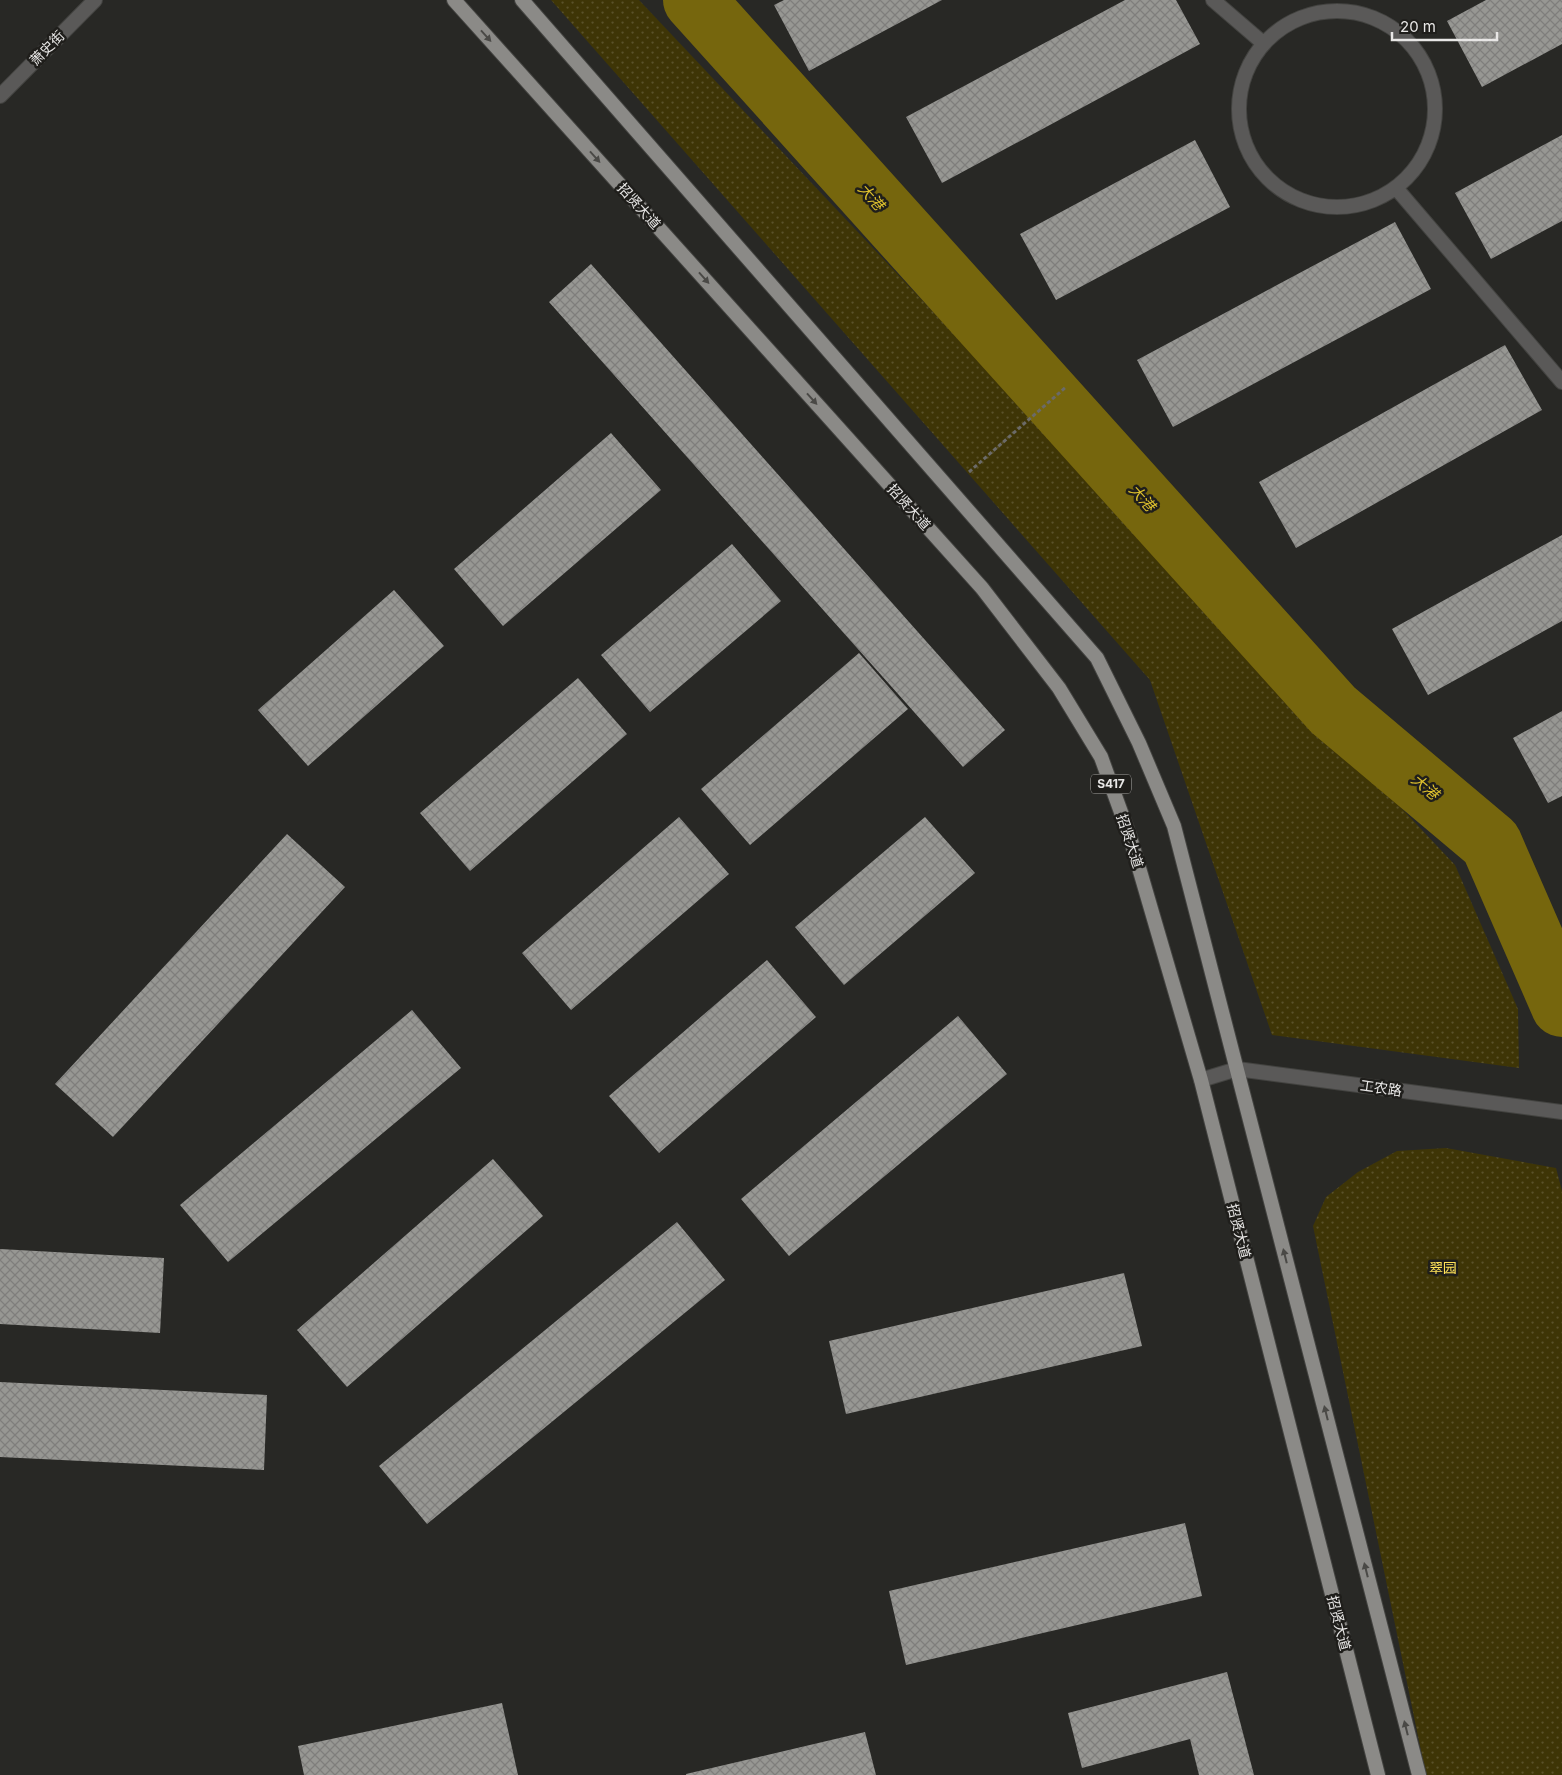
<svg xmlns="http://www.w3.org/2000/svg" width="1562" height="1775" viewBox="0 0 1562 1775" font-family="Inter,'Noto Sans SC',sans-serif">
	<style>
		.park { fill: url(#park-dots) }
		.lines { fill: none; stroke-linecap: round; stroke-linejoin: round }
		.river { stroke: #76660d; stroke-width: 62 }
		.building { fill: url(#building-cross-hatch) }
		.service-casing { stroke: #434340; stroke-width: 16 }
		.tertiary-casing { stroke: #434340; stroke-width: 16 }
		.primary-casing { stroke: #434340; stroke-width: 16 }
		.path { stroke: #6b6a68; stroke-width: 3; stroke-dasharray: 4 2.5; stroke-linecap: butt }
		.service { stroke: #5a5958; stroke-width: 14 }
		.tertiary { stroke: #5a5958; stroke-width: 14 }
		.primary { stroke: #8b8a87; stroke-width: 14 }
		.oneway { fill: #4a4946 }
		.labels { text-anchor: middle; stroke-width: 5; stroke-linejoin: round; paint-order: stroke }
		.shield { fill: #1f1e1b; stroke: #acaba9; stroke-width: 1 }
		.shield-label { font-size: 12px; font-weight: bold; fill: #e8e7e6 }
		.street-label { font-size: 14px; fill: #e8e7e6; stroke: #1f1e1b }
		.park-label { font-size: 14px; fill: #ffe258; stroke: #1f1e1b }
		.water-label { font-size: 15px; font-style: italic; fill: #dec12d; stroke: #1f1e1b }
	</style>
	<defs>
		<pattern id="park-dots" width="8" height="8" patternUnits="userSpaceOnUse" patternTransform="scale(1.25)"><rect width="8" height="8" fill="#3e3506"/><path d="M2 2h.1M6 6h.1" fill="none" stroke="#5a522a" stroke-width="1.8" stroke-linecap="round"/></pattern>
		<pattern id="building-cross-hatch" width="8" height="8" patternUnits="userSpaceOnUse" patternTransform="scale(1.25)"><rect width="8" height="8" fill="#979793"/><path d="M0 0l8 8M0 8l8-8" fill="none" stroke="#7f7e7c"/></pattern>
	</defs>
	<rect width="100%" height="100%" fill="#282825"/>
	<!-- park -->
	<path class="park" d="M551 0H639L1455 865 1518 1009 1519 1068 1272 1035 1150 680Z
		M1446 1148 1556 1168 1562 1191V1775H1426L1313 1226 1326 1197 1358 1172 1397 1151Z"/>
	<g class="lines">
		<!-- river -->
		<path class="river" d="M694 0 1333 710 1491 843 1562 1006"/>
	</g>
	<!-- building -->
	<path class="building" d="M784 0H942L809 71 774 5Z
		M1125 0H1176L1200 44 942 183 906 117Z
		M1486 0H1562V44L1482 87 1447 21Z
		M1562 135V221L1491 259 1455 193Z
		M1195 140 1230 207 1056 300 1020 234Z
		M1395 222 1431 289 1173 427 1137 360Z
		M591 264 1005 730 963 767 549 302Z
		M1505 345 1542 410 1296 548 1259 482Z
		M611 433 661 490 503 626 454 569Z
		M1562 535V621L1428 695 1392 629Z
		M732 544 781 601 650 712 601 655Z
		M394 590 444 646 308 766 258 710Z
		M859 653 908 709 750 845 701 789Z
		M578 678 627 734 470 871 420 813Z
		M1562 711V796L1548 803 1513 738Z
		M679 817 729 874 571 1010 522 953Z
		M925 817 975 873 844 985 795 927Z
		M287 834 345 887 113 1137 55 1084Z
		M767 960 816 1017 659 1153 609 1096Z
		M412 1010 461 1068 228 1262 180 1205Z
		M958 1016 1007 1074 789 1256 741 1199Z
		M493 1159 543 1216 347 1387 297 1330Z
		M677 1222 725 1280 427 1524 379 1466Z
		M0 1249 164 1258 160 1333 0 1324Z
		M1124 1273 1142 1346 846 1414 829 1341Z
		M0 1382 267 1395 264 1470 0 1457Z
		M1185 1523 1202 1596 906 1665 889 1591Z
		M1227 1672 1254 1775H1199L1190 1739 1082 1768 1068 1713Z
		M502 1703 518 1775H304L298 1746Z
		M865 1732 876 1775H686V1774Z"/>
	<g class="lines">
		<defs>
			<path id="service" d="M1213 0 1263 43
				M1239 109a98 98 0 1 1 196 0a98 98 0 1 1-196 0Z
				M1396 188 1562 382"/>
			<path id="tertiary" d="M0 96 95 0
				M1201 1080 1237 1069 1562 1112"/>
			<path id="primary" d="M454 0 982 588 1059 688 1101 757 1130 837 1201 1080 1378 1775
				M522 0 1097 658 1139 743 1174 826 1419 1775"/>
		</defs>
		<!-- service casing -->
		<use href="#service" class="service-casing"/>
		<!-- tertiary casing -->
		<use href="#tertiary" class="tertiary-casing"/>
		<!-- primary casing -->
		<use href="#primary" class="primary-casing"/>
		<!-- path -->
		<path class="path" d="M969 472 1066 387"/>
		<!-- service -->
		<use href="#service" class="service"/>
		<!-- tertiary -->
		<use href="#tertiary" class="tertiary"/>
		<!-- primary -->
		<use href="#primary" class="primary"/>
	</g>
	<!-- one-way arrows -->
	<defs><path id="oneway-solid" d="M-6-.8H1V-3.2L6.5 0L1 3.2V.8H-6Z" transform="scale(1.25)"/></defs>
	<g class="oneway">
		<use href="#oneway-solid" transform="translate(486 36) rotate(48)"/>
		<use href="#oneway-solid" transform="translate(595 157) rotate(48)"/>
		<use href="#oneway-solid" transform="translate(704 278) rotate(48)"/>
		<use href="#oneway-solid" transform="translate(812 399) rotate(48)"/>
		<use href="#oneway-solid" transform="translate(1285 1256) rotate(-104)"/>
		<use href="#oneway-solid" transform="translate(1326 1413) rotate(-104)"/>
		<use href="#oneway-solid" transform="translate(1366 1570) rotate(-104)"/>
		<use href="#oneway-solid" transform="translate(1406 1728) rotate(-104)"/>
	</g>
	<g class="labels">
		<!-- shield labels -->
		<rect class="shield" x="1091" y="774.5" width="40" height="19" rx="4"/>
		<g class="shield-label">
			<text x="1111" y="788">S417</text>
		</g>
		<!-- street labels -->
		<g class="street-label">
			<text transform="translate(47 48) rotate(-45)" y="5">萧史街</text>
			<text transform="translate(639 206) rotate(48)" y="5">招贤大道</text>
			<text transform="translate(909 507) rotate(48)" y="5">招贤大道</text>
			<text transform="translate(1130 841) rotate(72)" y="5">招贤大道</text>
			<text transform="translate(1381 1088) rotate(8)" y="5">工农路</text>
			<text transform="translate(1239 1231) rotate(76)" y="5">招贤大道</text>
			<text transform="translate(1339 1623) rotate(76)" y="5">招贤大道</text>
		</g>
		<!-- park labels -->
		<g class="park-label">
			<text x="1443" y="1273">翠园</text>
		</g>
		<!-- water labels -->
		<g class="water-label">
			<text transform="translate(871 197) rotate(48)" y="5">大港</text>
			<text transform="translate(1142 498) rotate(48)" y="5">大港</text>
			<text transform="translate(1425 787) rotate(40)" y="5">大港</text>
		</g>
	</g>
	<!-- scale -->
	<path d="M1392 32v8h105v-8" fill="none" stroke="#e8e7e6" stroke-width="2.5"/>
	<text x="1400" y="32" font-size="15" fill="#e8e7e6" stroke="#1f1e1b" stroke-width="4" paint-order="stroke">20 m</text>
</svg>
